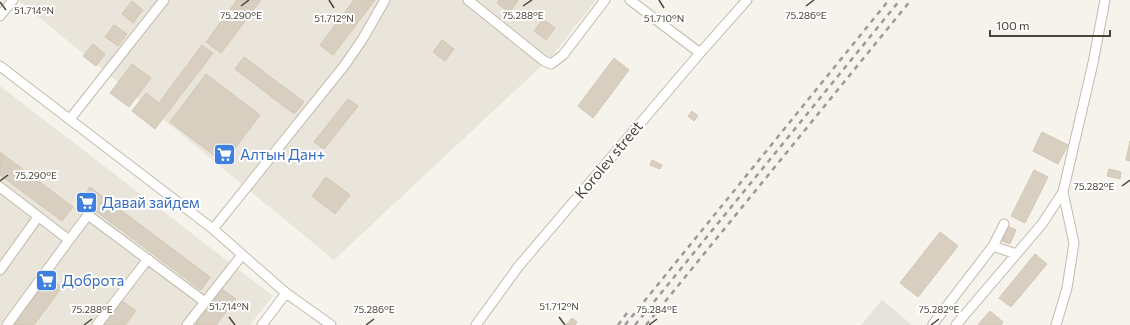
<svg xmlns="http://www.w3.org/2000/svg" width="1130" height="325" viewBox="0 0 1130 325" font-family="Commissioner,sans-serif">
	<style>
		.residential { fill: #eae5da }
		.industrial { fill: #e6e2dd }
		.building { fill: #d8cfc1; stroke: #d3c7b4 }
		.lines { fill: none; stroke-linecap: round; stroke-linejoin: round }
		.minor-casing { stroke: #c2bbae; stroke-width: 11 }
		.minor { stroke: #fff; stroke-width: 9 }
		.rail { stroke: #9a9a9a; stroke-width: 2.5; stroke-dasharray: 5 5; stroke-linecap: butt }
		.ticks { fill: none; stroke: #4b4439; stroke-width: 1.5 }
		.labels { text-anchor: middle; stroke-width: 4; stroke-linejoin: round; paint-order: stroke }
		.shop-label { font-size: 15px; fill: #366cbe; stroke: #fff; text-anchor: start }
		.street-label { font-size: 15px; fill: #4b4439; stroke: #fff }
		.ticks-label { font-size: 10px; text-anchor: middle; fill: #4b4439; stroke: #fff; stroke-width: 4; stroke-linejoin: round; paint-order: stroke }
	</style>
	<rect width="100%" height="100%" fill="#f6f3ec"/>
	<!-- residential -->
	<path class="residential" d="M18 0H596L552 56 334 260Z
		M0 86 273 296 250 325H0Z"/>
	<!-- industrial -->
	<path class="industrial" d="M882 300 912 325H861Z"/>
	<!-- building -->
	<path class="building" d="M237 0H261L221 53 206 42Z
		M354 0H375L333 55 320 45Z
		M499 0H517L518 1 509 13 497 3Z
		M132 1 143 10 133 23 122 14Z
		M543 19 555 28 546 40 534 31Z
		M114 25 127 34 118 46 105 37Z
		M442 40 454 49 445 61 433 52Z
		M93 44 105 54 96 66 83 56Z
		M202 45 213 53 155 129 132 111 146 93 159 103Z
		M244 57 304 102 294 114 235 69Z
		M614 58 629 70 593 118 578 106Z
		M132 64 151 78 129 107 110 93Z
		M206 74 260 115 224 163 170 122Z
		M348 99 358 106 324 149 314 142Z
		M692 111 698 116 694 121 688 116Z
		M1042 132 1068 145 1058 164 1033 151Z
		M1130 141V161L1126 160Z
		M0 152 73 207 62 221 0 175Z
		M652 160 662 165 660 169 650 165Z
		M1109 169 1121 172 1120 179 1107 176Z
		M1034 170 1048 177 1025 223 1011 216Z
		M326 177 350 195 335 214 312 196Z
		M90 187 210 277 201 290 81 200Z
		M1008 226 1016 230 1010 244 1002 241Z
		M940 232 958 246 918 297 900 283Z
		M1035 254 1047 264 1011 307 999 298Z
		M48 277 62 287 34 325H12Z
		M222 289 236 299 216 325H195Z
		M121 300 136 311 125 325H102Z
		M990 311 1003 322 1001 325H978Z
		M572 318 577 322 575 325H566Z"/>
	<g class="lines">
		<defs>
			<path id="minor" d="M468 0 544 61 551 64 563 55 605 0
				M630 0 700 53
				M0 16 13 0
				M0 66 213 229 286 293 331 325
				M70 119 164 0
				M0 187 69 240 88 215 205 302
				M213 229 344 66 362 40 385 0
				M993 246 1016 254
				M0 270 38 217
				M7 325 69 240
				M97 325 148 259
				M187 325 242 255
				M262 325 286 293
				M476 325 518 267 700 53 747 0
				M934 325 933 324 993 246 1004 224
				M956 325 1042 224 1063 192 1093 63 1105 0
				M1056 325 1067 288 1074 243 1063 192"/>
		</defs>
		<!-- minor casing -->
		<use href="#minor" class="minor-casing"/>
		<!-- minor -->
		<use href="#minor" class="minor"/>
		<!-- rail -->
		<path class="rail" d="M618 325 627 313
			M625 325 889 0
			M635 325 900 0
			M646 325 911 0"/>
	</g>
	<!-- ticks -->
	<path class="ticks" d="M329 0 334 8M659 0 664 8M0 2 6 10M241 6 249 0M523 6 532 0M806 6 814 0M0 181 8 175M1122 186 1130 180M229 317 235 325M559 317 565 325M84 325 92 319M366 325 374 319M649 325 657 319M931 325 939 319"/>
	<!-- icons -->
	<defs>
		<symbol id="supermarket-square" viewBox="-11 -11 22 22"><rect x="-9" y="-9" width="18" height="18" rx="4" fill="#3f7fe0" stroke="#fff"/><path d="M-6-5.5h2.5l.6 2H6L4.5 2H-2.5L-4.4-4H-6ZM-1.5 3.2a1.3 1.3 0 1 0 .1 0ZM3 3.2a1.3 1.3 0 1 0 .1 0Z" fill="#fff"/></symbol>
	</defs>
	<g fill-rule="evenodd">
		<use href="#supermarket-square" x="212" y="142" width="25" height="25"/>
		<use href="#supermarket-square" x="74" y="190" width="25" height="25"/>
		<use href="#supermarket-square" x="34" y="268" width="25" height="25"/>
	</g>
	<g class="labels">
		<!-- shop labels -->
		<g class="shop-label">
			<text x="240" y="160">Алтын Дан+</text>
			<text x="102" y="208">Давай зайдем</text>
			<text x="62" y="286">Доброта</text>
		</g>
		<!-- street labels -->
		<g class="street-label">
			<text transform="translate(609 160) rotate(-50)" y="5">Korolev street</text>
		</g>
	</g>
	<g class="ticks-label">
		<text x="34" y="14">51.714°N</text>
		<text x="241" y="19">75.290°E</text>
		<text x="523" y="19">75.288°E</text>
		<text x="806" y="19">75.286°E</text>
		<text x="334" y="22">51.712°N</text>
		<text x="664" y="22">51.710°N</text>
		<text x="36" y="179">75.290°E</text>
		<text x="1094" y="190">75.282°E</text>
		<text x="229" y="310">51.714°N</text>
		<text x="559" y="310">51.712°N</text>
		<text x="92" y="313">75.288°E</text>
		<text x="374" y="313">75.286°E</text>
		<text x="657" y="313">75.284°E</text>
		<text x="939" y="313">75.282°E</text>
	</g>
	<!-- scale -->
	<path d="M990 30v6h120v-6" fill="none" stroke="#4b4439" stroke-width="2"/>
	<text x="996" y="30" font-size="12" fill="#4b4439" stroke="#ffffff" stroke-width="3" paint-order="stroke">100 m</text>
</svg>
